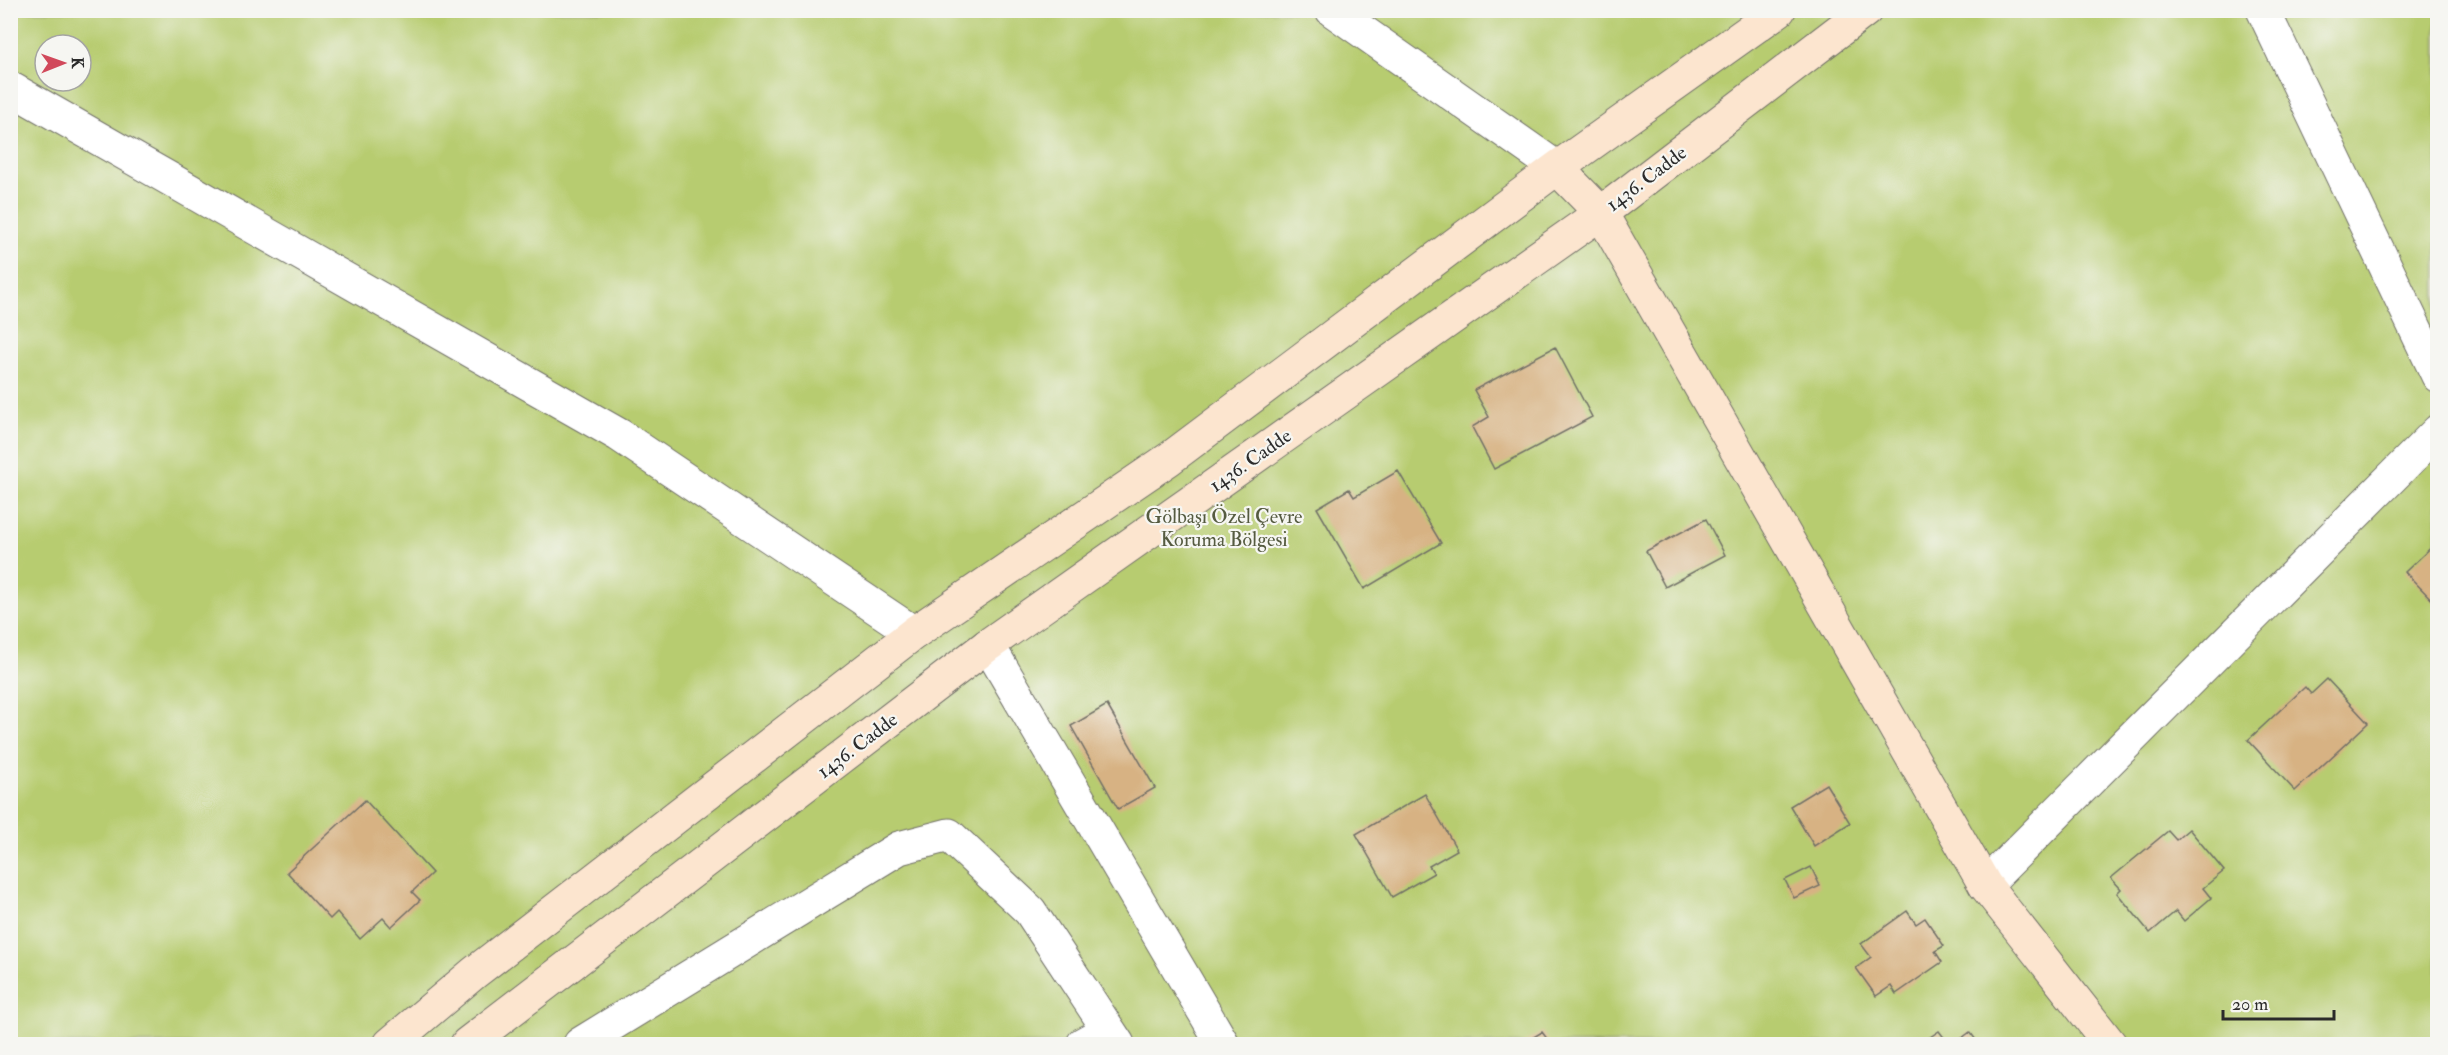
<svg xmlns="http://www.w3.org/2000/svg" width="2448" height="1055" viewBox="0 0 2448 1055" font-family="'IM FELL Double Pica',serif">
	<style>
		.green { fill: #b7cc70; stroke: #717c4e; stroke-width: 1.5; fill-rule: evenodd }
		.building { fill: #d7b283 }
		.lines { fill: none; stroke-linecap: round; stroke-linejoin: round }
		.street-casing { stroke: #6f6e66; stroke-width: 35 }
		.secondary-casing { stroke: #6f6e66; stroke-width: 35 }
		.street { stroke: #fff; stroke-width: 33 }
		.secondary { stroke: #fce5cf; stroke-width: 33 }
		.labels { text-anchor: middle; stroke-width: 4.5; stroke-linejoin: round; paint-order: stroke }
		.street-label { font-size: 20px; fill: #2b2b2b; stroke: #f6f6f2 }
		.park-label { font-size: 20px; fill: #555b40; stroke: #f6f6f2 }
	</style>
	<rect width="100%" height="100%" fill="#f6f6f2"/>
	<filter id="ink" filterUnits="userSpaceOnUse"><feTurbulence type="fractalNoise" baseFrequency=".0167" numOctaves="2"/><feDisplacementMap in="SourceGraphic" scale="12" xChannelSelector="R" yChannelSelector="G"/><feConvolveMatrix kernelMatrix="1 2 1 2 8 2 1 2 1" color-interpolation-filters="sRGB"/></filter>
	<filter id="wash" filterUnits="userSpaceOnUse"><feTurbulence type="fractalNoise" baseFrequency=".008" numOctaves="4" result="noise"/><feDisplacementMap in="SourceGraphic" scale="24" xChannelSelector="R" yChannelSelector="G"/><feGaussianBlur stdDeviation="1.35" result="paint"/><feColorMatrix in="noise" values="0 0 0 0 0 0 0 0 0 0 0 0 0 0 0 0 0 1.4 0 .05"/><feComposite in="paint" operator="in"/></filter>
	<g filter="url(#wash)">
		<rect width="100%" height="100%" fill="#ede9d3"/>
		<!-- green -->
		<path class="green" d="M11 11H2437V1044H11ZM45 45H81V81H45Z"/>
		<g id="blocks">
			<!-- building -->
			<path class="building" d="M1555 347 1592 417 1494 469 1472 427 1489 417 1474 390Z
				M1398 471 1441 543 1364 589 1317 508 1349 489 1354 497Z
				M1706 519 1725 555 1665 587 1646 551Z
				M2438 541V606L2405 572Z
				M2327 679 2368 723 2295 791 2248 740 2305 687 2311 694Z
				M1107 705 1155 788 1118 809 1071 726Z
				M1826 784 1850 823 1814 846 1790 806Z
				M1425 794 1457 850 1429 866 1434 873 1392 897 1356 834Z
				M365 800 432 873 412 892 420 900 391 927 383 918 360 939 337 912 330 919 287 872Z
				M2189 829 2224 871 2203 888 2211 898 2184 921 2176 911 2150 933 2117 893 2121 889 2111 878 2168 831 2176 840Z
				M1811 867 1820 886 1794 898 1785 880Z
				M1907 911 1916 924 1925 918 1944 946 1935 951 1942 962 1896 994 1891 986 1876 996 1856 968 1871 957 1861 944Z
				M1939 1031 1949 1044H1920Z
				M1542 1032 1551 1044H1522Z
				M1970 1032 1979 1044H1954Z"/>
		</g>
	</g>
	<g filter="url(#ink)">
		<use href="#blocks" fill-opacity="0" stroke="#6f6e66" stroke-width="1.5"/>
		<g class="lines">
			<defs>
				<path id="street" d="M1332 10 1557 168
					M2263 10 2438 376
					M10 88 619 435 914 633
					M988 645 1223 1044
					M1985 885 2438 431
					M580 1044 899 848 949 835 1030 911 1118 1044
					M1083 1044 1108 1030"/>
				<path id="secondary" d="M1557 168 1601 213 1985 885 2110 1044
					M390 1044 474 973 914 633 1169 459 1557 168 1779 10
					M467 1044 988 645 1601 213 1866 10"/>
			</defs>
			<!-- street casing -->
			<use href="#street" class="street-casing"/>
			<!-- secondary casing -->
			<use href="#secondary" class="secondary-casing"/>
			<!-- street -->
			<use href="#street" class="street"/>
			<!-- secondary -->
			<use href="#secondary" class="secondary"/>
		</g>
	</g>
	<g class="labels">
		<!-- street labels -->
		<g class="street-label">
			<text transform="translate(1646 178) rotate(-37)" y="7">1436. Cadde</text>
			<text transform="translate(1250 460) rotate(-35)" y="7">1436. Cadde</text>
			<text transform="translate(857 745) rotate(-37)" y="7">1436. Cadde</text>
		</g>
		<!-- park labels -->
		<g class="park-label">
			<text x="1224" y="523">Gölbaşı Özel Çevre<tspan x="1224" dy="23">Koruma Bölgesi</tspan></text>
		</g>
	</g>
	<!-- margin -->
	<rect width="2448" height="1055" fill="none" stroke="#f6f6f2" stroke-width="36"/>
	<!-- north arrow -->
	<g transform="translate(63 63) rotate(89)"><circle r="28" fill="#f6f6f2" stroke="#a5a5a2" stroke-width="1.5"/>
	<path d="M0-4.5L10 22L0 15L-10 22Z" fill="#d1495b"/>
	<text y="-9" font-size="16" font-weight="bold" text-anchor="middle" fill="#2b2b2b">K</text>
	</g>
	<!-- scale -->
	<path d="M2223 1010v9h111v-9" fill="none" stroke="#2b2b2b" stroke-width="3"/>
	<text x="2232" y="1010" font-size="18" fill="#2b2b2b" stroke="#f6f6f2" stroke-width="4.5" paint-order="stroke">20 m</text>
</svg>
